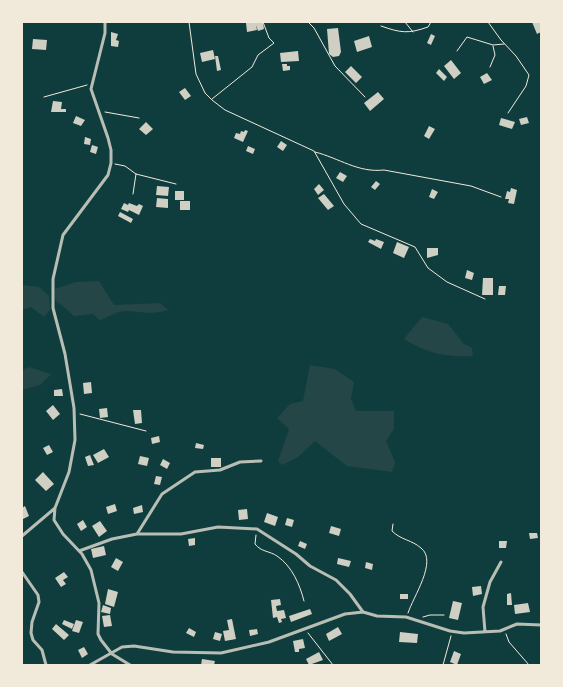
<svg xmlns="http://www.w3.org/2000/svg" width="563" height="687" viewBox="0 0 563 687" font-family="'Open Sans',sans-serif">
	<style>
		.green { fill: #244646 }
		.building { fill: #cfcfc3 }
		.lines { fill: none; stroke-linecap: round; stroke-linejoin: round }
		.path { stroke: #f1e9da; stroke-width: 1 }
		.minor { stroke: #b8beb3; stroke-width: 3 }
	</style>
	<rect width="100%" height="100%" fill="#0f3d3e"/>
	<!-- green -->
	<path class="green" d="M99 281 114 305 160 303 168 310C151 315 144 312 127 311 119 310 108 317 100 320L93 314 74 316 58 302V305L55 298V289L76 282Z
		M22 285 39 287 49 296 50 310 44 317 31 307 22 310Z
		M422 317 448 324 464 344 472 348 473 356C444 357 429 354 404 339Z
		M310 365 335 369 354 382 351 399 356 411H394V429L386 441 395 462 392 472 347 466 315 441 298 457 282 465 278 461 289 429 277 418 290 404 303 401Z
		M29 367 51 374 40 385 22 390V370Z"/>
	<!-- building -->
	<path class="building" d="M255 22 256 23 263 22 264 29 258 31 256 25 257 30 247 32 246 23Z
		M532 22H540L541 32 537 34Z
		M338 28 341 52 339 56 333 57 329 54 327 29Z
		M111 32 118 34 116 40 119 41 118 47 111 46Z
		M431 34 435 36 431 45 427 43Z
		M369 36 372 47 357 52 354 41Z
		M33 39 47 40 46 50 32 49Z
		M213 50 215 59 202 62 200 53Z
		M298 51 299 61 281 62 280 53Z
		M215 56H218L221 70 217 71Z
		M451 60 461 73 454 79 444 66Z
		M282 64H287V66H290V70L283 71Z
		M351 66 362 77 356 83 345 72Z
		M439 69 447 77 444 81 436 73Z
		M487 73 492 80 484 84 480 77Z
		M185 88 191 96 185 100 179 92Z
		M378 92 384 99 370 111 364 103Z
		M53 101 62 102 61 109H66V112H51Z
		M76 116 85 120 81 126 73 123Z
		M527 117 529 123 521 125 519 119Z
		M501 118 515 122 512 129 499 125Z
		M146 122 153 129 146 135 139 129Z
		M429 126 435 129 429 139 424 136Z
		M245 130 248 131 243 142 234 138 236 133 240 134 241 131 244 132Z
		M85 137 91 139 90 145 84 144Z
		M281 141 287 145 283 151 277 147Z
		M92 145 98 147 96 154 90 152Z
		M248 146 255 149 253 154 246 151Z
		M340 172 347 176 343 182 336 178Z
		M376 181 380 184 375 190 371 187Z
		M319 184 324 190 318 195 314 189Z
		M157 186 169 187 168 196 156 195Z
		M511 188 517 190 514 204 508 203 509 199H505L507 191 510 192Z
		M432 189 438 192 434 199 429 197Z
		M175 191H184V200H175Z
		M324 194 334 206 328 210 318 198Z
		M157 198 168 199V208L156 207Z
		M180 201H190V210H180Z
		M124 203 128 205 129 203 137 206 139 204 143 206 139 215 129 210 128 212 121 209Z
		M120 212 133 219 131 223 118 216Z
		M370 239 375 241 376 239 384 242 381 249 368 242Z
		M397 242 409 247 404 258 393 253Z
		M427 248H438V255L427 258Z
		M467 270 474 273 472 280 465 278Z
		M483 278H493V295H482Z
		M499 286H506L505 295H498Z
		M91 382 92 393 84 394 83 383Z
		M62 389 63 396H54V390Z
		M53 405 60 414 53 420 46 411Z
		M107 408 108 417 100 418 99 409Z
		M133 410H141L142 423 135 424Z
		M159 436 160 442 152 444 151 438Z
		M196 443 204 445 203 449 195 448Z
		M49 445 53 452 47 455 43 448Z
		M104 449 109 457 98 463 93 455Z
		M90 455 94 465 88 466 85 457Z
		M140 456 149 458 147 466 138 464Z
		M211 458H221V467H211Z
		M163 459 170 463 167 469 160 465Z
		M43 472 54 484 46 491 35 480Z
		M156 476 162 477 160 485 154 484Z
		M115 504 117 511 108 514 106 507Z
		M142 505 143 512 134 514 133 508Z
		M25 506 29 516 23 519 22 508Z
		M247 509 248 519 239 520 238 510Z
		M267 513 278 517 275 526 264 522Z
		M287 518 294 520 292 527 285 525Z
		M83 520 87 527 81 531 77 524Z
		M100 521 107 531 99 537 92 526Z
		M331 526 341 529 339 536 329 533Z
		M529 533H537L538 538 530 539Z
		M195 538V545L189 546 188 539Z
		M300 541 307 544 305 549 298 546Z
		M499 541H507L506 548H499Z
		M104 546 106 555 93 558 91 549Z
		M116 558 123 562 118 571 111 567Z
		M338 558 351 561 349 567 337 564Z
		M366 562 373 564 372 570 365 568Z
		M64 572 68 577 63 580 66 584 61 587 55 578Z
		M481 586 482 594 473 596 472 587Z
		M108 589 118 592 114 607 105 604Z
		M511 593 512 605H507V594Z
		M400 594H408V599H400Z
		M280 599 281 605 276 606 277 611 284 610 286 618 281 619 282 622 279 623 277 617 273 618 271 600Z
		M453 601 462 603 458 620 449 618Z
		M528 603 530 612 515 614 514 605Z
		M103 605 111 608 110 614 101 612Z
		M310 609 312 614 291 622 289 616Z
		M110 615 112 626 104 627 102 616Z
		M232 619 236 639 225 641 223 631 229 630 227 620Z
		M64 620 74 624 72 629 62 624Z
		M76 620 83 622 79 633 72 631Z
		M56 624 69 635 64 640 52 629Z
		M338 627 342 634 329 641 326 634Z
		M189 628 196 632 194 637 186 633Z
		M257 629 258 634 250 636 249 630Z
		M215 632 222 634 220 641 213 639Z
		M400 632 418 634 417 643 399 642Z
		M303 639 305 648 299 649V652H295L293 641Z
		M84 647 88 654 82 658 78 650Z
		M454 651 461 654 457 665 450 662Z
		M319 652 323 660 309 665 306 659Z
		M202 659 215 661 214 665H201Z"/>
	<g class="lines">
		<!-- path -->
		<path class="path" d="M189 22 196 74 205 93 212 100 225 110 314 151 344 204 361 224 415 247 428 268 447 282 485 299
			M308 22 314 28 335 66 365 97
			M405 22 413 32
			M488 22 501 40 516 56 529 75 526 86 508 113
			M381 26C401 33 408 34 428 27L431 22
			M457 51 467 37 493 45 504 44
			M490 67 495 55 493 46
			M44 97 87 85
			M212 99 252 67 258 55 274 43 269 38 263 22
			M105 112 139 118
			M315 152C339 158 358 173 384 170L471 186 501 197
			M115 164 125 166 136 174 176 184
			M133 194 136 174
			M80 414 146 431
			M393 524 392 531C401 540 412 540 421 548 438 561 413 597 408 613
			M256 535 255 544C261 552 270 551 277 556 292 566 300 585 304 601
			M423 617 430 615H444
			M308 633 333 665
			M506 634 509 642 529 665
			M443 665 451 636"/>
		<!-- minor -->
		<path class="minor" d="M105 22V33L91 89 108 138 111 150V163L108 175 63 235 53 279V308L65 354 74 408 75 440 69 472 55 508 54 520 63 534 82 554 91 570 99 603 98 634 101 640 112 654 130 665
			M137 534 162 494 195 472 220 470 240 462 261 461
			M22 536 55 508
			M79 551 112 539 137 534H181L218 527 257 529 296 554 310 566 336 580 350 594 363 612
			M22 572 38 595 39 602 32 622 31 633 33 640 42 650 46 665
			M485 632 483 607 490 582 501 562
			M90 665 122 647 134 646 173 652 221 653 269 642 345 614 363 612 377 616 406 617 450 631 464 633 500 631 517 624 541 625"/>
	</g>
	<!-- border -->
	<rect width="563" height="687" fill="none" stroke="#f1e9da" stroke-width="46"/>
</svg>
